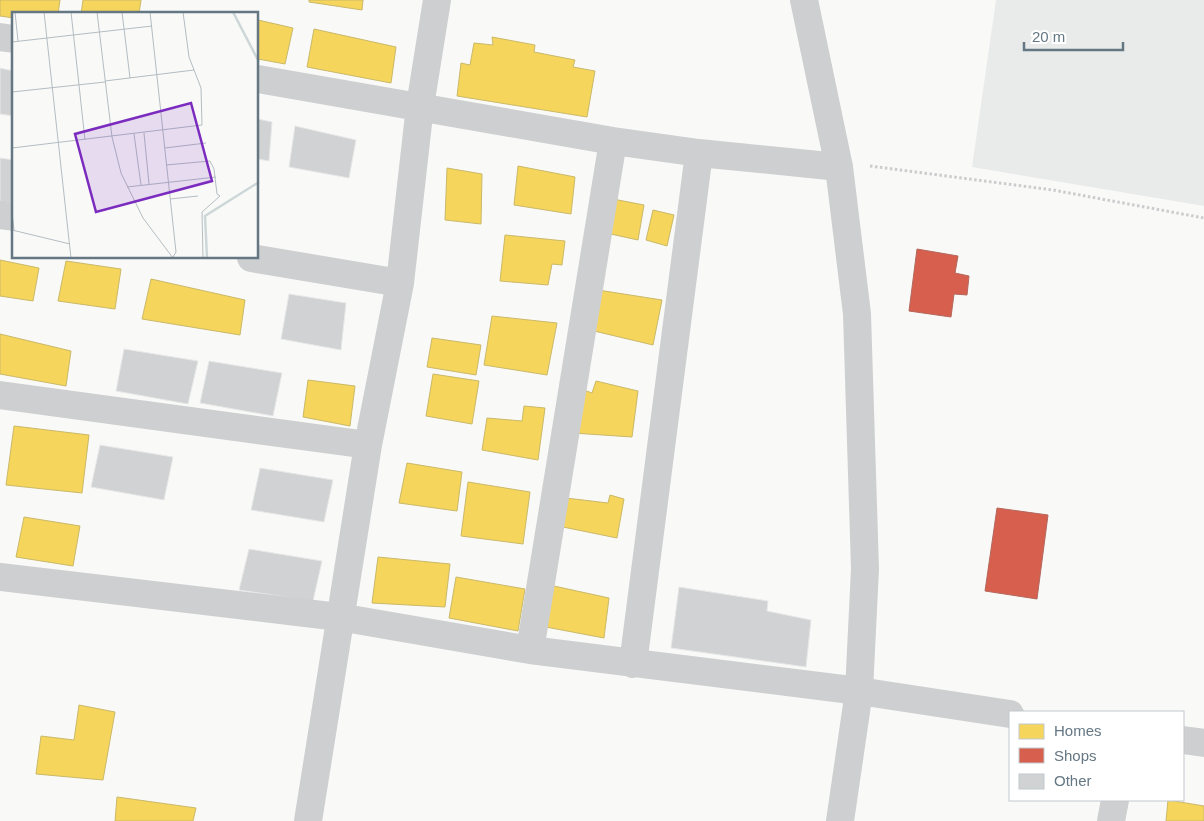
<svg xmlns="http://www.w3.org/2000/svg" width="1204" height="821" viewBox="0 0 1204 821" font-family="Helvetica,sans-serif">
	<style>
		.built { fill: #e9ebea }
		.homes { fill: #f6d55c; stroke: #cab968 }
		.shops { fill: #d6604d; stroke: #b4675d }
		.building { fill: #d0d2d3; stroke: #e8e8e8 }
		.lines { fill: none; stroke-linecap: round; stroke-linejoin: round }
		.path { stroke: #cbcccd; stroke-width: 3; stroke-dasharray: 2.5 2.5; stroke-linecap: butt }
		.minor { stroke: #cecfd0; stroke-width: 28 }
		.tertiary { stroke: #cecfd0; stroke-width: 28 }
		.inset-river { fill: none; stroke: #cdd7d8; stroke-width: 2.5 }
		.inset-road { fill: none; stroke: #b4bdc2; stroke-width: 1 }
		.view { fill: #7b2cbf; fill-opacity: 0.15; stroke: #7b2cbf; stroke-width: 2.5 }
		.inset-edge { fill: none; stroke: #647783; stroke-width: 2.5 }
	</style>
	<rect width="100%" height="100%" fill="#f9f9f8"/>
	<!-- built -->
	<path class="built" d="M996 0H1204V206L972 167Z"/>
	<!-- homes -->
	<path class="homes" d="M0 0H60L58 14H14V18L0 16Z
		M83 0H141L139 14H81Z
		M309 0H363L362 10 309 2Z
		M258 20 293 28 285 64 258 59Z
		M314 29 396 47 391 83 307 67Z
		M492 37 535 45 534 52 575 60 573 67 595 71 587 117 457 96 461 63 470 65 474 43 493 45Z
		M518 166 575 177 571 214 514 205Z
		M447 168 482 174 481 224 445 220Z
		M613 199 644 205 638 240 606 233Z
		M653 210 674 215 667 246 646 240Z
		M505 235 565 241 562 265 552 264 548 285 500 281Z
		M0 260 39 268 33 301 0 296Z
		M66 261 121 269 115 309 58 301Z
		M151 279 245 300 240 335 142 319Z
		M598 290 662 300 653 345 594 331Z
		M492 316 557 323 547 375 484 365Z
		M0 334 71 351 66 386 0 374Z
		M432 338 481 345 476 375 427 367Z
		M433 374 479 381 472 424 426 416Z
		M308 380 355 386 350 426 303 417Z
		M596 381 638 391 632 437 573 433 584 390 592 393Z
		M524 406 545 408 538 460 482 450 487 418 522 421Z
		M14 426 89 435 82 493 6 485Z
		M407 463 462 472 457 511 399 503Z
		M468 482 530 492 523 544 461 536Z
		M610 495 624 499 617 538 563 527 566 498 608 503Z
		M24 517 80 526 73 566 16 557Z
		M378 557 450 564 445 607 372 603Z
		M456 577 525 589 518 631 449 618Z
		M554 586 609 598 604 638 546 627Z
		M79 705 115 712 103 780 36 774 41 736 74 740Z
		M117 797 196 808 193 821H115Z
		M1168 800 1204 806V821H1166Z"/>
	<!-- shops -->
	<path class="shops" d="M917 249 958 256 955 273 969 276 967 295 954 294 951 317 909 311Z
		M997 508 1048 515 1037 599 985 591Z"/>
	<!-- building -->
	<path class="building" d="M0 68 14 71V116L0 114Z
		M258 119 272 122 269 161 258 159Z
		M295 126 356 140 349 178 289 167Z
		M0 158 14 160V206L0 203Z
		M289 294 346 303 341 350 281 339Z
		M124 349 198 361 188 404 116 391Z
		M209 361 282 373 273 416 200 403Z
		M100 445 173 457 164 500 91 487Z
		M260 468 333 480 324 522 251 510Z
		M249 549 322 561 313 601 239 590Z
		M679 587 768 601 767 611 811 620 806 667 671 648Z"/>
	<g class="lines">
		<!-- path -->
		<path class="path" d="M870 166 1053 190 1204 218"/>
		<!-- minor -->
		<path class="minor" d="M0 37 14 39
			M258 79 613 141 699 153 839 167
			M0 215 14 217
			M251 258 400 283
			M0 395 368 445
			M0 577 339 617 530 650 859 691
			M530 650 613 141
			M633 664 699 153
			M308 821 368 445 400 283 420 106 437 0
			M1111 821 1115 800"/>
		<!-- tertiary -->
		<path class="tertiary" d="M804 0 839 167 857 314 865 569 859 691 840 821
			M859 691 1010 714
			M1183 740 1204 743"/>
	</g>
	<!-- overview -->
	<g transform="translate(12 12)">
		<rect width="246" height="246" fill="#f9f9f8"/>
		<path class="inset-river" d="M221 0 247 50M195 246 193 204 247 170"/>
		<path class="inset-road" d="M3 0 6 29M32 0 59 246M59 0 73 128M85 0 100 125 109 161 131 206 161 246M110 0 118 66M138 0 164 240 161 245M0 30 140 14M93 69 182 58M0 80 93 70M132 121 137 172M122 122 129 173M0 136 190 113 189 76 177 45 171 0M153 136 194 131M154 153 198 149 202 157 205 182 208 184 190 200 191 246M115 175 204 165M158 187 186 184M0 200 2 218M0 218 58 232"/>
		<path class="view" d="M179 91 200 169 84 200 63 122Z"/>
		<rect width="246" height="246" class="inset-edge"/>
	</g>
	<!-- legend -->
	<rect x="1009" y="711" width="175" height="90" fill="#ffffff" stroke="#c1c9cd"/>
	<rect x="1019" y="724" width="25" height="15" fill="#f6d55c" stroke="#c1c9cd"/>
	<text x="1054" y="736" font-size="15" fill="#647783">Homes</text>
	<rect x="1019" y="748" width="25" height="15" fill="#d6604d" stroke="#c1c9cd"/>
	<text x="1054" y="761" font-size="15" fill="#647783">Shops</text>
	<rect x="1019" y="774" width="25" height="15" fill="#d0d2d3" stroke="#c1c9cd"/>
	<text x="1054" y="786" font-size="15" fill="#647783">Other</text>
	<!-- scale -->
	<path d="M1024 42v8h99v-8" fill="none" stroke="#647783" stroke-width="2.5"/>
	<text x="1032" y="42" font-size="15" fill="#647783" stroke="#ffffff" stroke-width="4" paint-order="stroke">20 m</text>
</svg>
